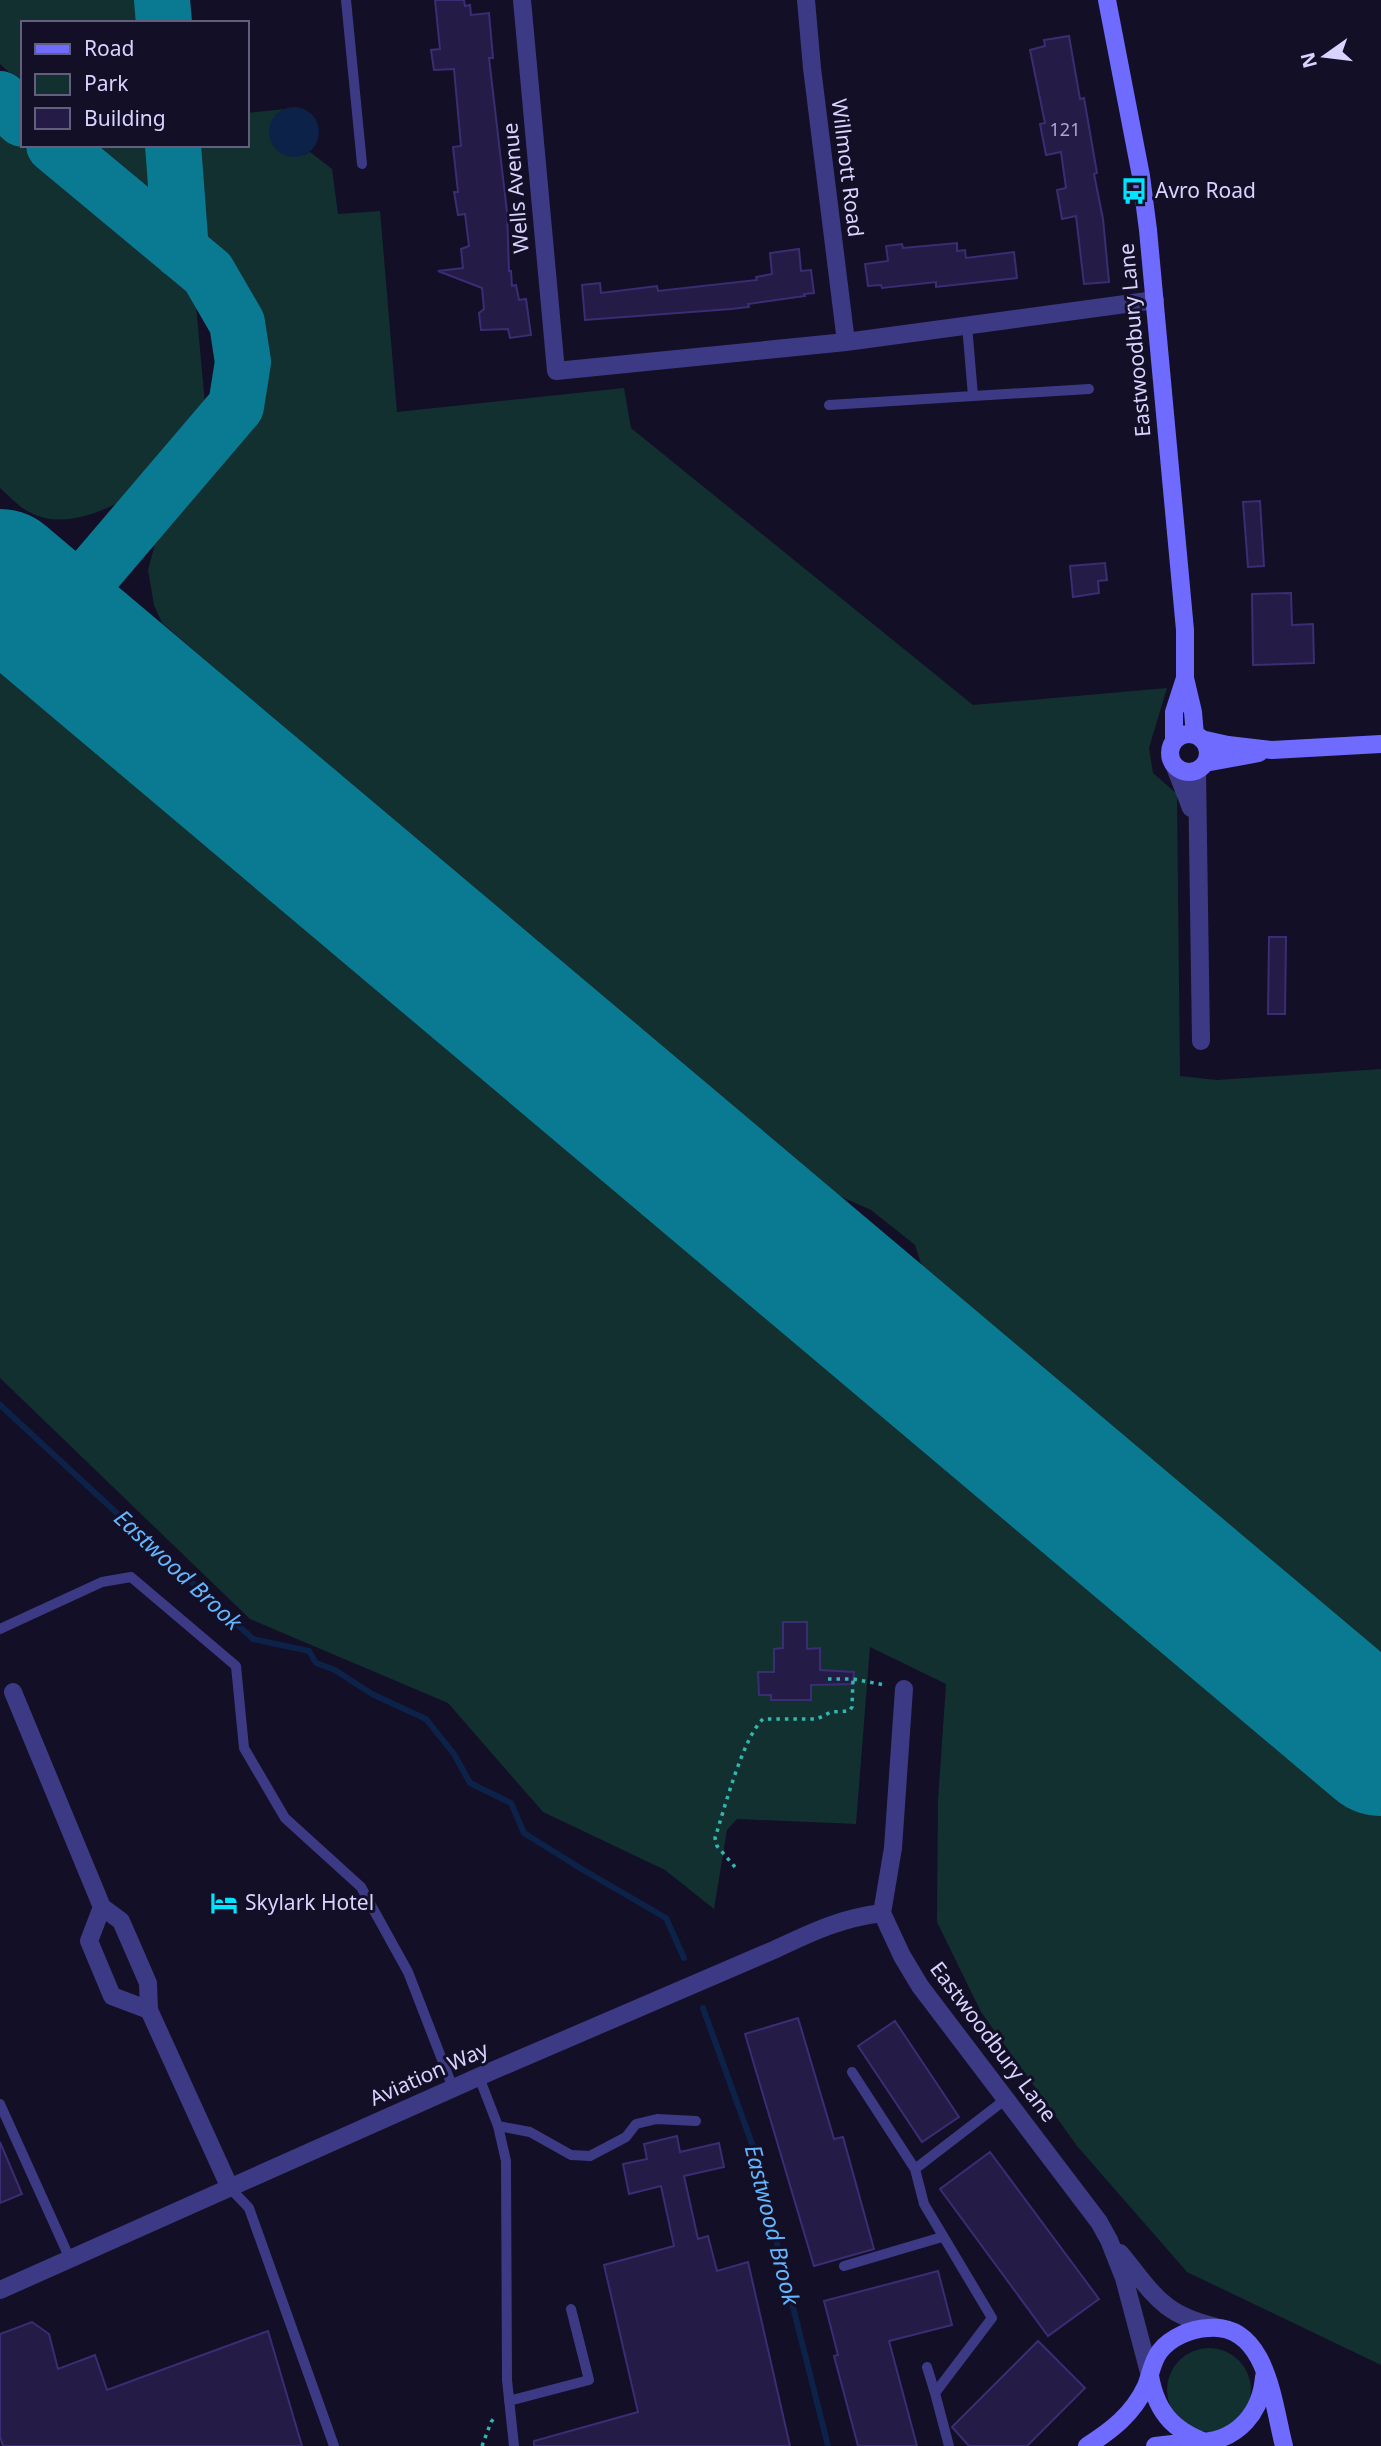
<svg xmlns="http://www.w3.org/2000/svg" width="1381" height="2446" viewBox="0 0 1381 2446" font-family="'Noto Sans',sans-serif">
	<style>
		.green { fill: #12302f }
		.water { fill: #0c2248 }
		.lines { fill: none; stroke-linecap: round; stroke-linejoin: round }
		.stream { stroke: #0c2248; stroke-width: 6 }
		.taxiway { stroke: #0a7a92; stroke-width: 56 }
		.runway { stroke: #0a7a92; stroke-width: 142 }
		.building { fill: #241b47; stroke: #3b2d73; stroke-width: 2 }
		.path { stroke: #2fb8b0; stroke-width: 3.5; stroke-dasharray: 3.5 5; stroke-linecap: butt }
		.lane { stroke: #3d3a85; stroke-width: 10 }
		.street { stroke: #3d3a85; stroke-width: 18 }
		.secondary { stroke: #6f6bff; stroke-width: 18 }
		.labels { text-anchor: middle; stroke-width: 6; stroke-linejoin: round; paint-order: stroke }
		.number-label { font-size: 18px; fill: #aca6d1 }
		.street-label { font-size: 21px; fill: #d9d4ff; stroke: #130f26 }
		.poi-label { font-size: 21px; fill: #d9d4ff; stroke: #130f26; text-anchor: start }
		.water-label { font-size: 23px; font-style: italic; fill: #62b6ff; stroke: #130f26 }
	</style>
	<rect width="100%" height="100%" fill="#130f26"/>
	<!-- green -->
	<path class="green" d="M0 0H154L156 23H23V85L0 64Z
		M284 109 275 115 304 155 310 152 332 169 338 214 380 211 397 412 624 388 631 428 973 705 1167 688 1149 748 1153 773 1177 794 1180 1076 1217 1080 1381 1069V1654L1320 1603 1312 1612 924 1273 915 1245 871 1210 824 1189 162 623 154 605 148 570 159 529 251 417 263 394 269 347 263 321 251 293 234 264 196 226 189 210 184 145H247V113Z
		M0 127 195 294 205 404 118 503C92 516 58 527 31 513 20 508 9 496 0 488Z
		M98 145H165L169 204Z
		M0 645 784 1307 799 1336 866 1379 1140 1604 1381 1809V2365L1187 2272 1077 2146 981 2012 937 1922 938 1800 946 1684 870 1647 856 1824 737 1819 727 1830 714 1909 665 1870 543 1812 448 1703 250 1619 0 1378Z
		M1167 2390a42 42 0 1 1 84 0a42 42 0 1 1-84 0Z"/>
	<!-- water -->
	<path class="water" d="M269 132a25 25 0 1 1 50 0a25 25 0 1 1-50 0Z"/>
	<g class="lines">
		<!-- stream -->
		<path class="stream" d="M0 1405 253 1639 309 1651 316 1663 335 1670 372 1694 426 1719 454 1754 470 1783 511 1803 524 1833 580 1868 666 1918 684 1958
			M703 2008 752 2144 828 2446"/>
		<!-- taxiway -->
		<path class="taxiway" d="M162 0 164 23
			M0 99 23 119
			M173 145 181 251
			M0 579C35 595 60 605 91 576L236 406 243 362 237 323 208 273 54 145
			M90 656C81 624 78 607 91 576"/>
		<!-- runway -->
		<path class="runway" d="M0 580 1381 1745"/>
	</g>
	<!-- building -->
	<path class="building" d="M435 0H464L465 6 470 5 471 15 489 13 493 58H489L507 212 509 271H511L512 286 516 285 519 300 526 299 531 335 510 338 508 329 481 330 479 313 484 309 482 288 438 271 463 268 461 249 469 246 465 214 458 215 454 192H458L453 147 461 146 454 69 434 70 431 50 440 49Z
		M1069 36 1080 99 1084 98 1097 173 1094 174 1103 219 1109 282 1084 284 1076 216 1062 219 1057 190 1066 188 1061 152 1046 155 1040 124 1045 123 1030 50 1045 46 1044 40Z
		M957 243V251L965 250 966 258 1014 252 1017 278 936 287V282L882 288 881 285 868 286 865 264 888 261 886 246 902 244 903 248Z
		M799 249 801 271 811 270 814 293 804 294 805 296 748 304 749 307 731 309 585 320 582 285 600 283 601 293 657 286 658 291 757 280 756 277 772 274 770 253Z
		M1260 501 1264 566 1248 567 1243 502Z
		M1105 563 1107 580 1098 581 1099 593 1073 597 1070 566Z
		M1291 593 1292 625 1313 624 1314 663 1253 665 1252 594Z
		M1269 937H1286L1285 1014H1268Z
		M783 1622H807V1649L820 1648V1670L854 1672 853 1684 811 1685V1700H771V1695H759L758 1672H774V1649L783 1648Z
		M798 2018 834 2139 843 2137 874 2249 814 2266 745 2034Z
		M895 2021 959 2117 922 2142 858 2046Z
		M677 2136 680 2152 719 2143 724 2167 684 2176 698 2239 708 2236 717 2271 748 2262 790 2446H534V2441L638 2412 604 2265 674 2246 661 2186 629 2194 623 2164 647 2159 644 2144Z
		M0 2142 22 2194 0 2203Z
		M990 2152 1099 2299 1048 2336 940 2189Z
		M938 2271 952 2325 889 2341 917 2446H858L834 2356 838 2355 824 2301Z
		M32 2322 49 2334 58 2369 95 2355 107 2390 268 2331 302 2446H3L0 2436V2334Z
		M1038 2341 1085 2388 1027 2446H969L952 2427Z"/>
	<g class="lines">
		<!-- path -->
		<path class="path" d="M828 1679H853L885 1685
			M735 1867 717 1846 715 1838C724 1810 743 1737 763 1719H817L831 1712 849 1711 852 1707 853 1679
			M482 2446 491 2422 496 2416"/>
		<!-- lane -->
		<path class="lane" d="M346 0 362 164
			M973 396 1089 389
			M829 405 973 396 967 325
			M0 1629 102 1582 131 1577 236 1666 244 1748 285 1818 361 1887 408 1972 453 2088
			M852 2072 915 2169
			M479 2077 498 2126 506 2161 507 2380 514 2446
			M0 2104 70 2259
			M498 2126 530 2132 571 2155 590 2156 626 2137 636 2124 657 2119 696 2121
			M230 2188 249 2208 334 2446
			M844 2266 942 2237
			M927 2367 935 2393 992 2318 924 2204 915 2169 1006 2099
			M935 2393 949 2446
			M509 2401 589 2380 571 2309"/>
		<!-- street -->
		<path class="street" d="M522 0 556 371 846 342 1155 300
			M806 0 812 68 846 342
			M1175 767 1191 808
			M1197 771 1201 1041
			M904 1689 893 1848 882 1913 902 1956 920 1986 1099 2222 1109 2240 1124 2278 1150 2376
			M13 1692 102 1907 121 1921 148 1983 149 2010 230 2188
			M102 1907 89 1941 112 1996 149 2010
			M1120 2253C1154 2294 1161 2314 1216 2327
			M0 2290 485 2074 776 1949C812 1932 841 1918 882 1913"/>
		<!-- secondary -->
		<path class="secondary" d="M1107 0 1141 176 1148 230 1185 630V678L1193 712 1195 735
			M1170 753a19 19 0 1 1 38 0a19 19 0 1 1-38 0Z
			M1201 739 1228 745 1272 750 1381 744
			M1174 741V712L1185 678
			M1205 763 1259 753
			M1150 2376C1157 2416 1177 2433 1213 2445
			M1203 2442C1239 2439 1261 2412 1264 2377
			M1087 2446C1112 2430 1133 2414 1146 2386 1151 2374 1152 2361 1160 2351 1171 2337 1191 2329 1208 2328 1267 2322 1273 2404 1284 2446
			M1155 2446 1199 2441"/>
	</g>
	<!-- icons -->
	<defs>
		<symbol id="bus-bare" viewBox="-9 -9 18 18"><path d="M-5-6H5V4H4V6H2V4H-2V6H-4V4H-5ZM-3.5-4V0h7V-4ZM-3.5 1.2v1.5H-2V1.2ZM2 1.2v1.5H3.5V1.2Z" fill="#00e5ff" stroke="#130f26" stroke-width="2.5" paint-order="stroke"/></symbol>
		<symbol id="hotel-bare" viewBox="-9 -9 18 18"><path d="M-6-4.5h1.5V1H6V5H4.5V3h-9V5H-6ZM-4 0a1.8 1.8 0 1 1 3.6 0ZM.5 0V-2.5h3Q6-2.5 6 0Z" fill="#00e5ff" stroke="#130f26" stroke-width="2.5" paint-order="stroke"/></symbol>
	</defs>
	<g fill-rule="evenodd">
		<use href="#bus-bare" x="1115" y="172" width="38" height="38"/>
		<use href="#hotel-bare" x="205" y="1884" width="38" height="38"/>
	</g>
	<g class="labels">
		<!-- number labels -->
		<g class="number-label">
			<text x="1065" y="136">121</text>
		</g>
		<!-- street labels -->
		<g class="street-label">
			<text transform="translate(847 168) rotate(83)" y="7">Willmott Road</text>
			<text transform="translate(516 188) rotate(-95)" y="7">Wells Avenue</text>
			<text transform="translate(1135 340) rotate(-95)" y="7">Eastwoodbury Lane</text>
			<text transform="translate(993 2042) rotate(53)" y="7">Eastwoodbury Lane</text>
			<text transform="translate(429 2074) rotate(-24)" y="7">Aviation Way</text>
		</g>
		<!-- poi labels -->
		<g class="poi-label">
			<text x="1155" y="198">Avro Road</text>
			<text x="245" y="1910">Skylark Hotel</text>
		</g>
		<!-- water labels -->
		<g class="water-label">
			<text transform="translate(178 1570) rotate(43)" y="8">Eastwood Brook</text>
			<text transform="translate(772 2225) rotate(76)" y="8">Eastwood Brook</text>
		</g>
	</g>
	<!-- legend -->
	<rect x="21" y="21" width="228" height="126" fill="#130f26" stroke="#625e7d" stroke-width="2"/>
	<rect x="35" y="44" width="35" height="10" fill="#6f6bff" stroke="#625e7d" stroke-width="2"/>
	<text x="84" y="56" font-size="21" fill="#d9d4ff">Road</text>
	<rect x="35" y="74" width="35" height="21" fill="#12302f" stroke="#625e7d" stroke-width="2"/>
	<text x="84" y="91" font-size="21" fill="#d9d4ff">Park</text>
	<rect x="35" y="108" width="35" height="21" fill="#241b47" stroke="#625e7d" stroke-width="2"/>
	<text x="84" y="126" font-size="21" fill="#d9d4ff">Building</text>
	<!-- north arrow -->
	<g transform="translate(1325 56) rotate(256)" stroke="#130f26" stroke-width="5" paint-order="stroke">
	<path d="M0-5L12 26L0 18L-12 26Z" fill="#d9d4ff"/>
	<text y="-10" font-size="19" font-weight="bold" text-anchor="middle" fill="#d9d4ff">N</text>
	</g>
</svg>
